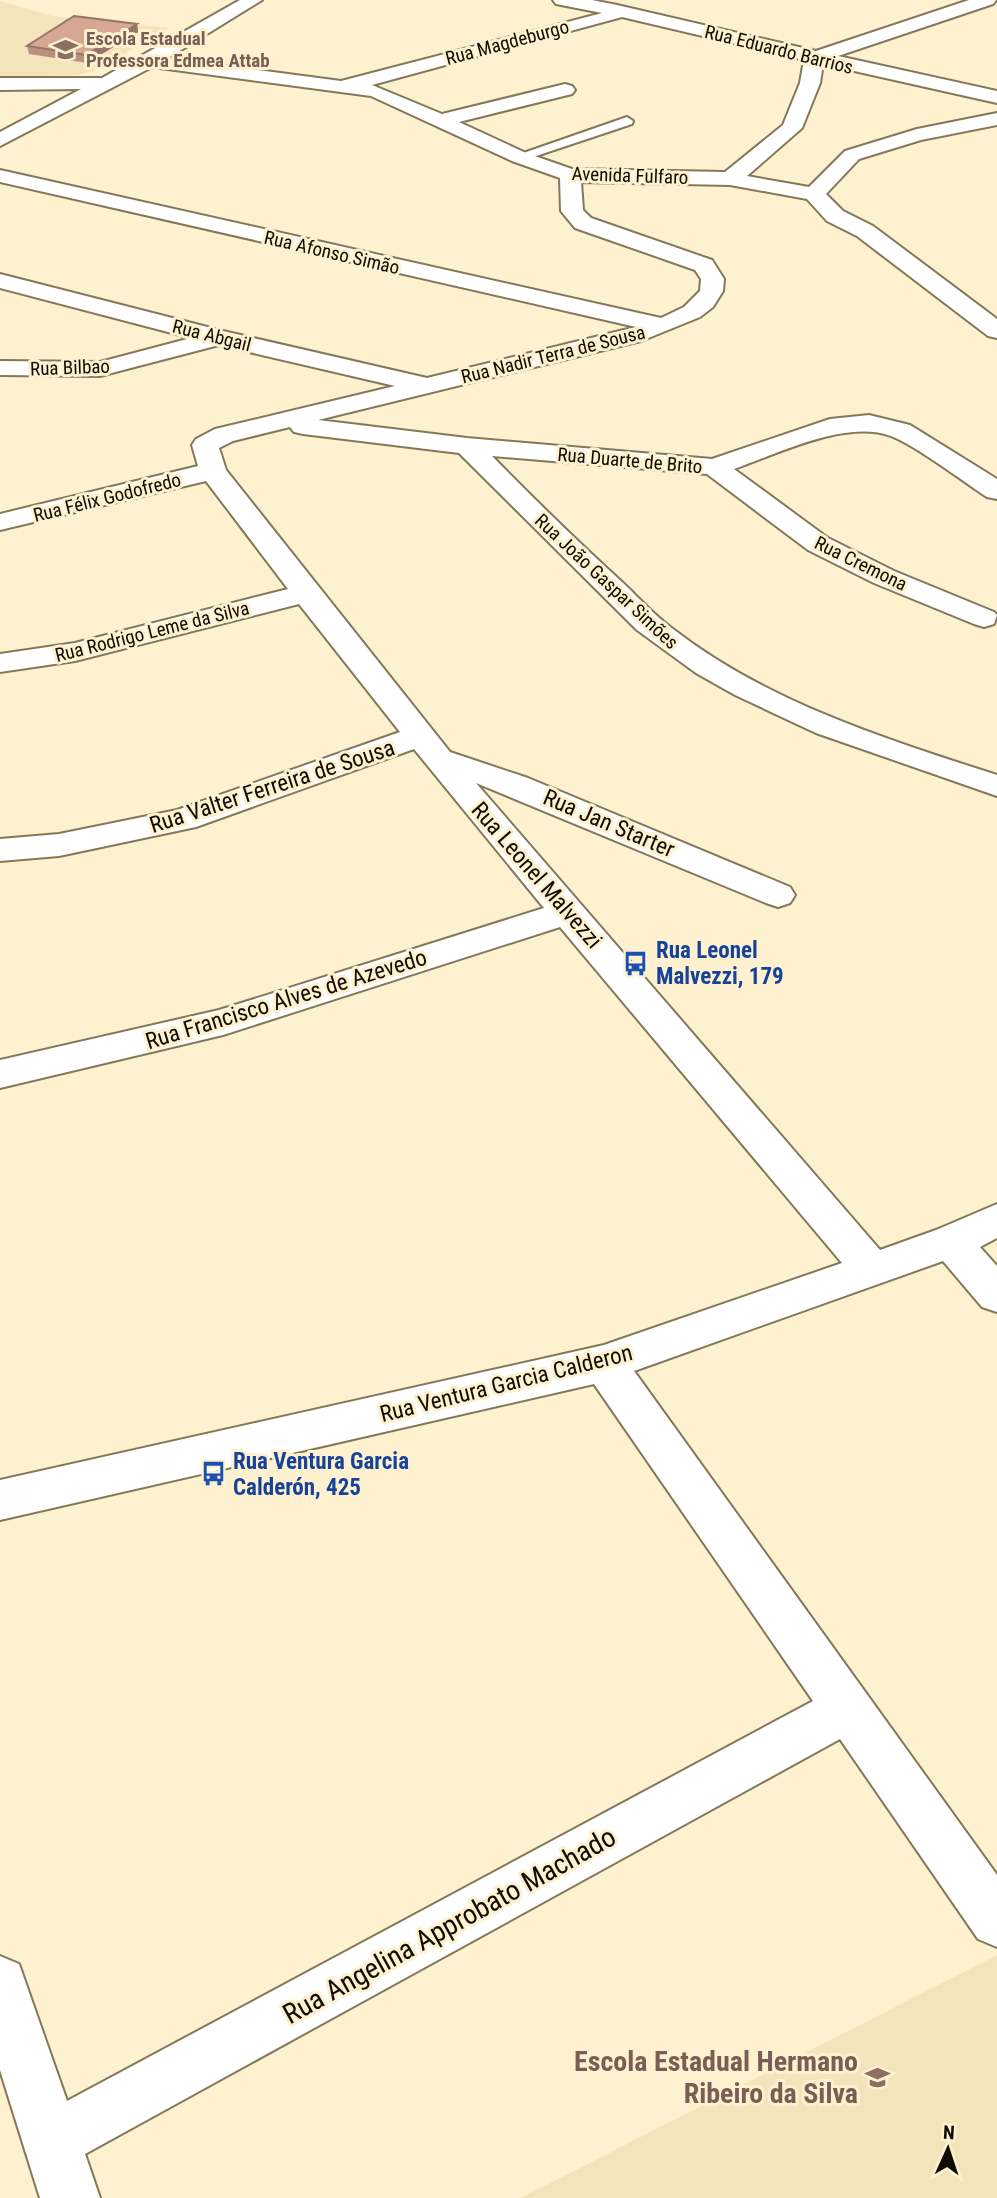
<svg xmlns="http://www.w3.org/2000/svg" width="997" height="2198" viewBox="0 0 997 2198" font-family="'Roboto Condensed',sans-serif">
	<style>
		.built { fill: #f3e4bb }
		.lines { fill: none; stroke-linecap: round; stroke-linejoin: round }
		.lane-casing { stroke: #837859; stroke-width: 4 }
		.street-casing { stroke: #837859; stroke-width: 4 }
		.lane { fill: #fff; fill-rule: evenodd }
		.street { fill: #fff; fill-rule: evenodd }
		.wall { fill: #b8907f }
		.shaded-wall { fill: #967668 }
		.building { fill: #d6a894; stroke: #967668; stroke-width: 2 }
		.labels { text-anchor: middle; stroke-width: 6; stroke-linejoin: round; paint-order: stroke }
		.far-education-label { font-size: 19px; font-weight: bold; fill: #785e54; stroke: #fef1cf; text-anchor: start }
		.far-street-label { font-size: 19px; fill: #100c03; stroke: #fef1cf }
		.street-label { font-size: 23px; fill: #100c03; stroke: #fef1cf }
		.transit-label { font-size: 23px; font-weight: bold; fill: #164399; stroke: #fef1cf; text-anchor: start }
		.near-street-label { font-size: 28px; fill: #100c03; stroke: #fef1cf }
		.near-education-label { font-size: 28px; font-weight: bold; fill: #785e54; stroke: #fef1cf; text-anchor: end }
	</style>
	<rect width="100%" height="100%" fill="#fef1cf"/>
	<!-- built -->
	<path class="built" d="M0 1 52 16 169 28 94 71 76 75 0 77Z
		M997 1955V2198H521Z"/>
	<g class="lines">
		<defs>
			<path id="lane" d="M627 117 633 121 632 124 524 160 512 157Z"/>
			<path id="street" d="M240 0H262L168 58 341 81 602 13 556 4 553 0H592L617 5 816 51 969 0H996L993 4 838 56 997 91V103L823 64 820 83 802 128 747 176 809 187 845 151 917 129 997 113V125L921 140 859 159 826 194 843 211 873 226 997 319V338L988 336 857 236 827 221 807 199 730 185 581 182 583 210 591 218 712 260 724 279 723 291 713 307 700 317 641 341 318 420 467 438 712 459 830 419 869 415 910 425 997 479V499L987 497C961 480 918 447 891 436 846 419 777 454 734 469L828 538 894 571 994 612 997 615 994 624 984 627 974 624 874 583 808 550 707 474 492 456C534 499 577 541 622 582 639 598 654 615 673 629 767 702 885 739 997 775V796L816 733 735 695 696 673 637 630 459 453 303 434 294 432 290 427 233 441 219 448 226 470 450 752 528 778 790 887 795 895 790 903 778 907 766 903 476 783 880 1250 936 1230 997 1204V1238L980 1247 997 1266V1312L982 1307 943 1261 634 1371 997 1875V1947L978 1939 840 1739 85 2154 100 2198H40L0 2070V1956L19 1964 67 2101 813 1701 594 1384 0 1520V1480L604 1345 842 1263 560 927 223 1035 0 1088V1060L219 1010 544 908 414 749 196 827 59 856 0 861V839L59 834 177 810 400 732 299 604 75 661 0 672V654L75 643 288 589 206 481 0 530V514L198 466 192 445 196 439 215 429 395 386 219 345 100 376 0 375V361L100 362 191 338 0 288V274L223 331 427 378 636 327 0 182V170L661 318 684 307 700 291 701 279 695 270 575 228 561 211 560 178 512 161 371 96 152 67 0 146V132L81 89 0 90V78H102ZM622 17 804 60 800 83 783 125 725 172 572 169 526 153 459 122 572 94 575 90 572 86 565 84 442 114 372 85Z"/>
		</defs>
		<!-- lane casing -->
		<use href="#lane" class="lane-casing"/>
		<!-- street casing -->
		<use href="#street" class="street-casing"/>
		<!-- lane -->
		<use href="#lane" class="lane"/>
		<!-- street -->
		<use href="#street" class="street"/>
	</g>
	<!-- wall -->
	<path class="wall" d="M137 24 138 32 87 63 29 54 27 46Z"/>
	<!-- shaded-wall -->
	<path class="shaded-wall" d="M137 24 138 32 87 63 86 55Z"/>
	<!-- building -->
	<path class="building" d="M74 16 137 24 86 55 27 46Z"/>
	<!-- icons -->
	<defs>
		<symbol id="school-bare" viewBox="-9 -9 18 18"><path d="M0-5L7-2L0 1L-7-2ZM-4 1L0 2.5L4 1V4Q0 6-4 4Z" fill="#8d6e63" stroke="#fef1cf" stroke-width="2.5" paint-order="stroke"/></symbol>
		<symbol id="bus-bare" viewBox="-9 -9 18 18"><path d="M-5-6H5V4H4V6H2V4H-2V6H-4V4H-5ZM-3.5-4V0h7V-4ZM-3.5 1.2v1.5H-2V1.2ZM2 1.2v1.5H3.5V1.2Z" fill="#1a4fb4" stroke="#fef1cf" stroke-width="2.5" paint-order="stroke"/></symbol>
	</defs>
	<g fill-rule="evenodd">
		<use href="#school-bare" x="48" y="32" width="35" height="35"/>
		<use href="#bus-bare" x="618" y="946" width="35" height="35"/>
		<use href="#bus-bare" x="196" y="1456" width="35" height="35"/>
		<use href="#school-bare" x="860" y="2060" width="35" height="35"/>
	</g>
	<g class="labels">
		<!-- far-education labels -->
		<g class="far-education-label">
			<text x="86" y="45">Escola Estadual<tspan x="86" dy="22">Professora Edmea Attab</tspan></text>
		</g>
		<!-- far-street labels -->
		<g class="far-street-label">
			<text transform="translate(507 42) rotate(-15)" y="7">Rua Magdeburgo</text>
			<text transform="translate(779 49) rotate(14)" y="7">Rua Eduardo Barrios</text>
			<text transform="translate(630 175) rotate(2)" y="7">Avenida Fulfaro</text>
			<text transform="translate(332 252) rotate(13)" y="7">Rua Afonso Simão</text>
			<text transform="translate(212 335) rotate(14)" y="7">Rua Abgail</text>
			<text transform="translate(553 354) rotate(-14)" y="7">Rua Nadir Terra de Sousa</text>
			<text transform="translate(70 367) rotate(-2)" y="7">Rua Bilbao</text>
			<text transform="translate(630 460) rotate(5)" y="7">Rua Duarte de Brito</text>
			<text transform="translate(107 497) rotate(-14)" y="7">Rua Félix Godofredo</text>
			<text transform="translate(861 563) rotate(26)" y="7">Rua Cremona</text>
			<text transform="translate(607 581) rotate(43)" y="7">Rua João Gaspar Simões</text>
			<text transform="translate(152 631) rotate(-14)" y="7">Rua Rodrigo Leme da Silva</text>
		</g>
		<!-- street labels -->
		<g class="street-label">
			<text transform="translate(272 786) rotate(-18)" y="8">Rua Valter Ferreira de Sousa</text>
			<text transform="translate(609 823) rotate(23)" y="8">Rua Jan Starter</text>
			<text transform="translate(537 875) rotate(49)" y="8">Rua Leonel Malvezzi</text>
			<text transform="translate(286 999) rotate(-17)" y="8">Rua Francisco Alves de Azevedo</text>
			<text transform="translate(506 1383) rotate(-14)" y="8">Rua Ventura Garcia Calderon</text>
		</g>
		<!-- transit labels -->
		<g class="transit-label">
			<text x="656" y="958">Rua Leonel<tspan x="656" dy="26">Malvezzi, 179</tspan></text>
			<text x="233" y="1469">Rua Ventura Garcia<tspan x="233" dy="26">Calderón, 425</tspan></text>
		</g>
		<!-- near-street labels -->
		<g class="near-street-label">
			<text transform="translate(449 1925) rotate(-29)" y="10">Rua Angelina Approbato Machado</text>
		</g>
		<!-- near-education labels -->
		<g class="near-education-label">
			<text x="858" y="2071">Escola Estadual Hermano<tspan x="858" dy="32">Ribeiro da Silva</tspan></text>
		</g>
	</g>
	<!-- north arrow -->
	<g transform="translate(948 2149) rotate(3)" stroke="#fef1cf" stroke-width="5" paint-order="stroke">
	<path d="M0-5L12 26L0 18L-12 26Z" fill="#100c03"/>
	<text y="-10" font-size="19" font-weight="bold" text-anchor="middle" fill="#100c03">N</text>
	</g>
</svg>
